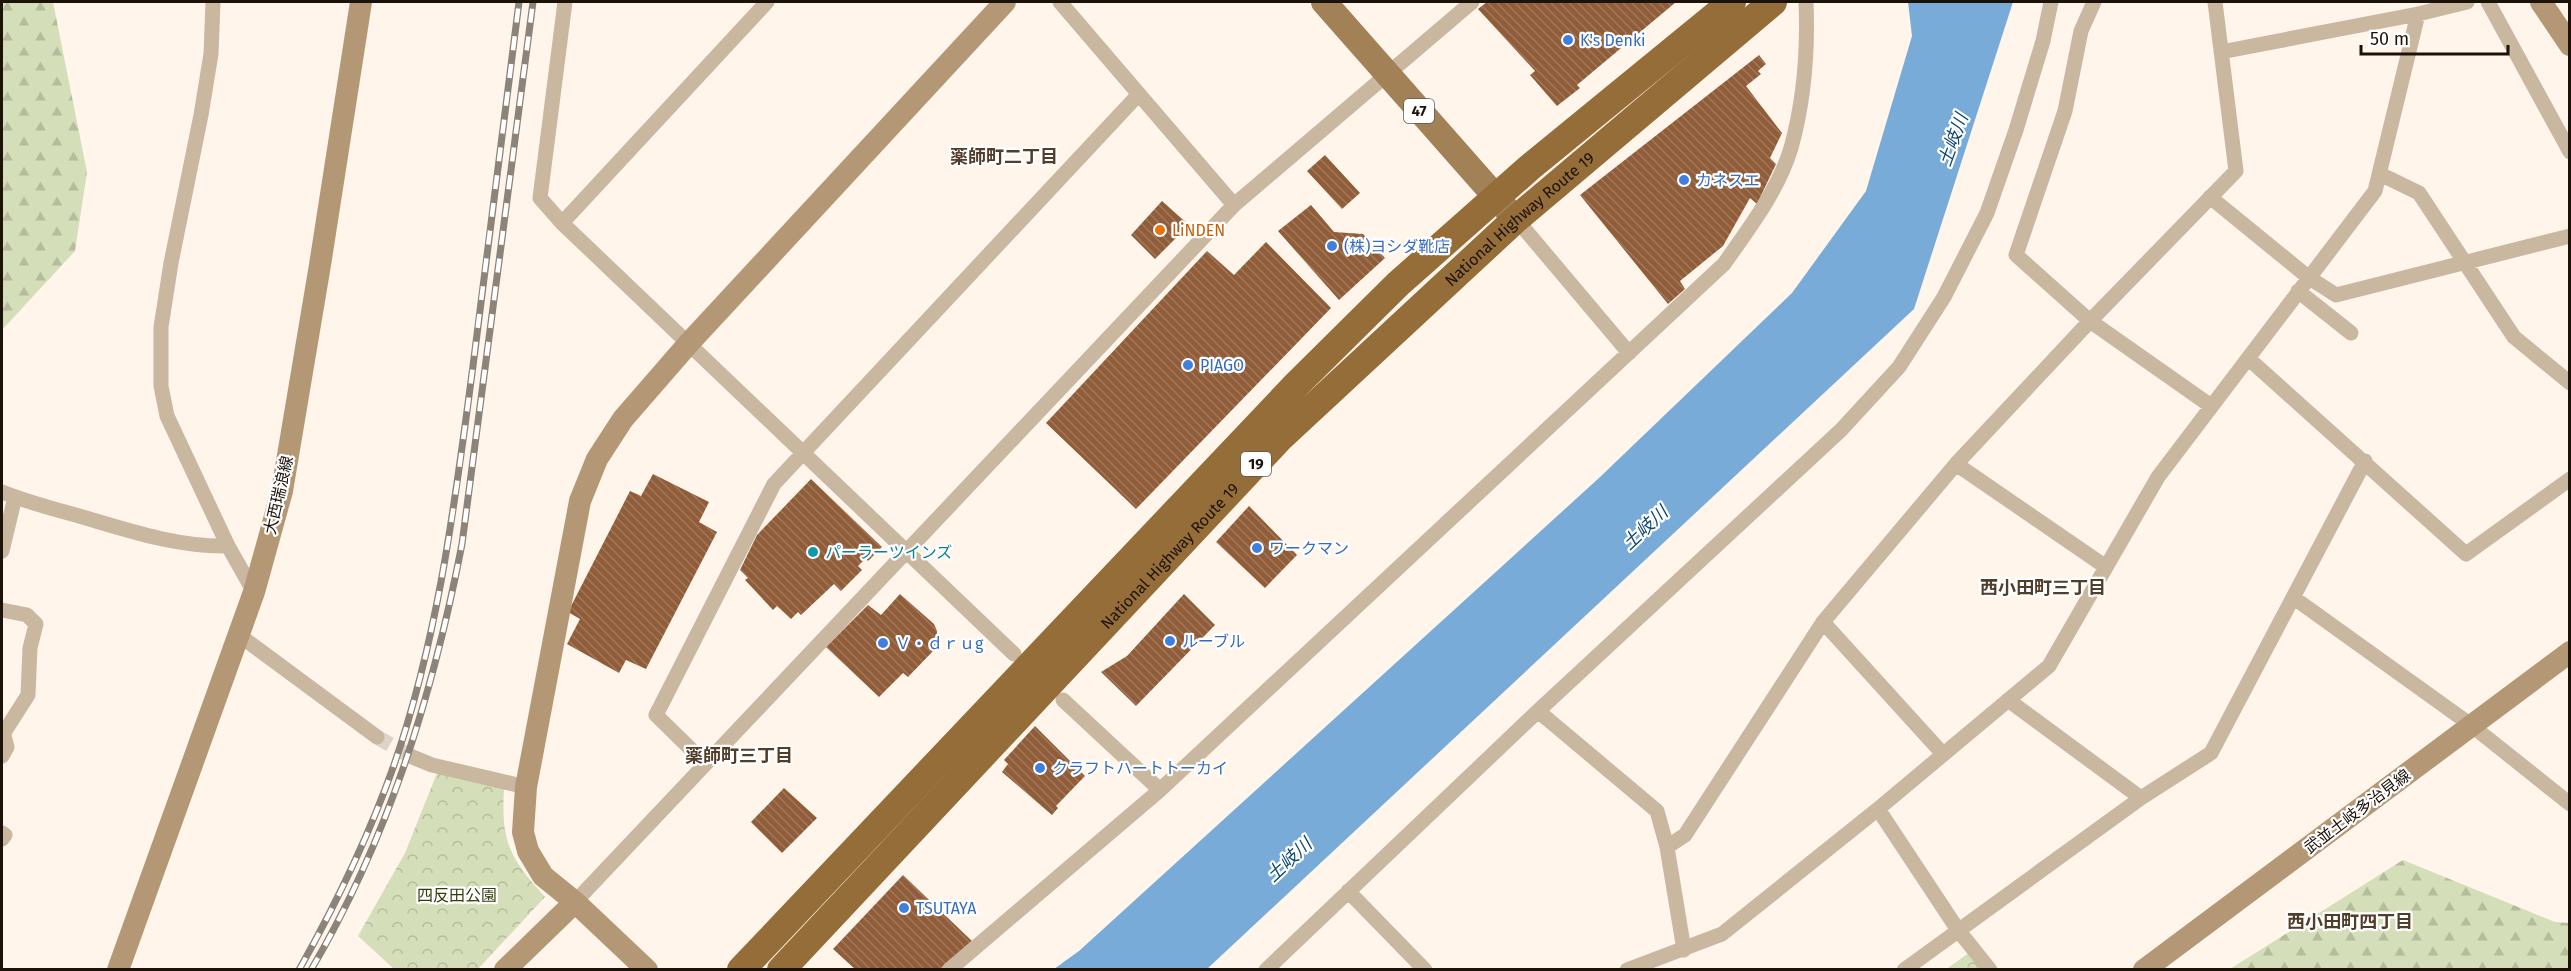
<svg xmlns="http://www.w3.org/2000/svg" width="2571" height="971" viewBox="0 0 2571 971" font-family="'Fira Sans','Noto Sans JP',sans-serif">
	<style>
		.forest { fill: url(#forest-firs) }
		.park { fill: url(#park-crowns) }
		.water { fill: #78abd8 }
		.building { fill: url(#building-back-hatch) }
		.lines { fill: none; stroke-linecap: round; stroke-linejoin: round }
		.street-tunnel { stroke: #ddd3c9; stroke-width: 15; stroke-dasharray: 15 8; stroke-linecap: butt }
		.street { stroke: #cab7a0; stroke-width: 15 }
		.secondary { stroke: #b49875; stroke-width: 22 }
		.primary { stroke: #a38156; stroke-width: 26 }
		.highway { stroke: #956d39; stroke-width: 28 }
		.rail-casing { stroke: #8c837a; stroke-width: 7 }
		.rail { stroke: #fff; stroke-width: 4.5; stroke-dasharray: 14; stroke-linecap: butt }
		.shop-dot { fill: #3f7fe0; stroke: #fff; stroke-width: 2 }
		.food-dot { fill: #e8710a; stroke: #fff; stroke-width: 2 }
		.culture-dot { fill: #0f9aa8; stroke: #fff; stroke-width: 2 }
		.labels { text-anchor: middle; stroke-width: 4.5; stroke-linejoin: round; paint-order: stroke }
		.shield { fill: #fff; stroke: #5f5954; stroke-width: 1.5 }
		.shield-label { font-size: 15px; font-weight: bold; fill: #1b120a }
		.shop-label { font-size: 16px; fill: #366cbe; stroke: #fff; text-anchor: start }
		.street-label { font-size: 16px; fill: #1b120a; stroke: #fff }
		.food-label { font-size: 16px; fill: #c56008; stroke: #fff; text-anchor: start }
		.culture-label { font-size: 16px; fill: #0d838f; stroke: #fff; text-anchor: start }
		.park-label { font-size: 16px; fill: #353e0e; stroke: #fff }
		.water-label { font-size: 18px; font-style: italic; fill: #0b4772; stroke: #fff }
		.neighbourhood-label { font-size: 18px; font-weight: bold; fill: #513d29; stroke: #fff }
	</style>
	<defs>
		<pattern id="forest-firs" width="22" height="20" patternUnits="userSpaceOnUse" patternTransform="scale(1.5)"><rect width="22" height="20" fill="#d4deb8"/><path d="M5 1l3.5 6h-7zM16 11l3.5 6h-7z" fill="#b5bd9d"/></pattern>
		<pattern id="park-crowns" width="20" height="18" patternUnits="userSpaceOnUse" patternTransform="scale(1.5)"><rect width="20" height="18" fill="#d4deb8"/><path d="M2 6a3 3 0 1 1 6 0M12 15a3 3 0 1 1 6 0" fill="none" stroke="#b5bd9d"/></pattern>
		<pattern id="building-back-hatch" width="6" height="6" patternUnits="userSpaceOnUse" patternTransform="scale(1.5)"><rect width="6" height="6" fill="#915d38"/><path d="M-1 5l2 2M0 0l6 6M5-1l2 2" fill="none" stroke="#9e785e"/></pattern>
	</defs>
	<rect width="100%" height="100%" fill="#fff5eb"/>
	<!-- forest -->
	<path class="forest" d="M2 2H53L87 172 75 251 2 330Z
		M2403 860 2555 922 2569 923V969H2230Z"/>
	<!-- park -->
	<path class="park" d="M437 773 504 788C501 842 509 857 545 897L478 969H394L358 936 405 853Z
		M1973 950 1986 970H1945Z"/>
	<!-- water -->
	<path class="water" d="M1908 2H2013L1914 309 1207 969H1054L1079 951 1599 478 1792 293 1866 191 1912 36Z"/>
	<!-- building -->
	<path class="building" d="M1487 2H1676L1577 85 1580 88 1557 106 1530 75 1535 71 1478 9Z
		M1759 55 1766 64 1758 71 1761 74 1746 86 1782 133 1770 158 1776 164 1757 204 1750 198 1723 246 1680 281 1685 289 1668 304 1580 195Z
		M1325 155 1360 193 1342 209 1307 171Z
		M1162 201 1189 225 1155 259 1131 235Z
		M1311 205 1334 232 1363 234 1385 258 1339 300 1278 231Z
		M1266 242 1331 308 1136 509 1046 423 1207 251 1234 275Z
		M653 474 709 502 699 522 717 532 646 669 626 660 619 673 567 644 580 619 568 612 630 491 641 496Z
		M811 479 882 547 868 561 866 558 858 566 862 570 841 591 834 584 801 615 798 612 791 619 777 606 773 610 745 580 748 578 740 570 757 535Z
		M1249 506 1297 555 1265 588 1216 542Z
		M900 594 934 624 937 631 936 648 908 677 903 673 879 697 826 647 868 605 881 615Z
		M1184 594 1215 625 1136 706 1101 672 1127 656Z
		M1035 726 1085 776 1056 806 1058 808 1052 815 1002 772 1008 764 1004 760Z
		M784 788 817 818 782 853 751 822Z
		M903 875 972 941 939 970H856L833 949Z"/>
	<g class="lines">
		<!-- street-tunnel -->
		<path class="street-tunnel" d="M377 737 410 756"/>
		<!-- street -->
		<path class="street" d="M213 2 211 54 201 115 171 263 161 327V386L167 416 228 546
			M565 2 540 198 562 223 1014 654
			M1060 2 1234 205
			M2094 2 2081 31 2065 111 2016 255 2090 321 2211 406
			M2488 2 2570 152
			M2221 52 2418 14 2467 2
			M2380 174 2419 193 2514 337 2570 383
			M2210 197 2308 277 2336 295 2570 236
			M1516 219 1629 353
			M562 223 767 2
			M2298 291 2351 333
			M2249 359 2466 554 2570 479
			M1956 464 2106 567
			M2 492C29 503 58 510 86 518 133 532 179 547 228 546L254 592
			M2 551 15 497
			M2294 598 2471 725 2570 804
			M2 610 27 615 36 624 30 648 28 695 5 731 4 736 7 747 2 756
			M1823 622 1943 754
			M239 635 377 737
			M1063 700 1160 790
			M2008 700 2141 798
			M1538 711 1657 811 1667 847 1684 950
			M410 756 432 765 526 787
			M705 763 656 715 774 484 1139 94
			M1878 809 1958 930 1990 970
			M2 833 5 835 2 839
			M1667 847 1685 835 1823 622 1956 464 2090 321 2236 171 2215 2
			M1348 891 1425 970
			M575 902 1234 205 1472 2
			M949 970 1160 790 1724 264C1749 228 1778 191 1791 148 1804 101 1808 50 1806 2
			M1266 970 1538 711 1841 430 1899 367 1944 297 1987 213 2016 130 2043 41 2051 2
			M1627 970 1722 934 1878 809 2049 666 2158 477 2375 191 2418 14
			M1904 970 2141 798 2211 753 2365 461"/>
		<!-- secondary -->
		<path class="secondary" d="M2541 2 2570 45
			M118 970 254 592 282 491 320 265 361 2
			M505 970 575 902
			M647 970 575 902 543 876 528 851 523 832 526 787 580 501 597 459 623 419 689 343 1005 2
			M2144 970 2570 652"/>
		<!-- primary -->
		<path class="primary" d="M1324 2 1510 213"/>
		<!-- highway -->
		<g class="highway">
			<path d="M741 970 1296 385 1398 284 1529 168 1732 2"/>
			<path id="s1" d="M781 970 1280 438 1516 219 1773 2"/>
		</g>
		<defs>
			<path id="rail" d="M299 970C336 904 369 836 394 765 439 635 455 501 473 366 488 244 504 123 519 2
				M311 970C389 837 433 694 462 544L533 2"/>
		</defs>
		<!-- rail casing -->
		<use href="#rail" class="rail-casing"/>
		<!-- rail -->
		<use href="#rail" class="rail"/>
	</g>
	<!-- markers -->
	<g class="shop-dot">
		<circle cx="1568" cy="40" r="6"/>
		<circle cx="1684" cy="180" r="6"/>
		<circle cx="1332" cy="246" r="6"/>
		<circle cx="1188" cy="365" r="6"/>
		<circle cx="1257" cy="548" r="6"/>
		<circle cx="1170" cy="641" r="6"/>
		<circle cx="883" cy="643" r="6"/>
		<circle cx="1040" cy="768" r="6"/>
		<circle cx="904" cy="908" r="6"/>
	</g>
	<circle class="food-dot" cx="1160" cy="230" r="6"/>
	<circle class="culture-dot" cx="813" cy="552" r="6"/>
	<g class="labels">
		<!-- shield labels -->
		<g class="shield">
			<rect x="1404" y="99" width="30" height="24" rx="4.5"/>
			<rect x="1241" y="452" width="30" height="24" rx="4.5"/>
		</g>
		<g class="shield-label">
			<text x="1419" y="116">47</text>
			<text x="1256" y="469">19</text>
		</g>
		<!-- shop labels -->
		<g class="shop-label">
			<text x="1580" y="46">K's Denki</text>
			<text x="1696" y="186">カネスエ</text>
			<text x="1344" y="252">(株)ヨシダ靴店</text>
			<text x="1200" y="371">PIAGO</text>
			<text x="1269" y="554">ワークマン</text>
			<text x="1182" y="647">ルーブル</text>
			<text x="895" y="649">Ｖ・ｄｒｕg</text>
			<text x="1052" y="774">クラフトハートトーカイ</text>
			<text x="916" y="914">TSUTAYA</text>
		</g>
		<!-- street labels -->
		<g class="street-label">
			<text dy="6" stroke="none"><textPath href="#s1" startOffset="1054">National Highway Route 19</textPath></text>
			<text transform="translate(278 495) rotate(-77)" y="6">大西瑞浪線</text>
			<text dy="6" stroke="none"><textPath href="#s1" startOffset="568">National Highway Route 19</textPath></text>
			<text transform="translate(2357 811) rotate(-37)" y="6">武並土岐多治見線</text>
		</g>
		<!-- food labels -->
		<g class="food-label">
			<text x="1172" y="236">LiNDEN</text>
		</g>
		<!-- culture labels -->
		<g class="culture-label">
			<text x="825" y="558">パーラーツインズ</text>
		</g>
		<!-- park labels -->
		<g class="park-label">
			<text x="457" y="901">四反田公園</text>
		</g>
		<!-- water labels -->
		<g class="water-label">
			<text transform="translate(1953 140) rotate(-70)" y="6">土岐川</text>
			<text transform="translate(1645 528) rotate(-43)" y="6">土岐川</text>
			<text transform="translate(1289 860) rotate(-43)" y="6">土岐川</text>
		</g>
		<!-- neighbourhood labels -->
		<g class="neighbourhood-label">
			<text x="1004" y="163">薬師町二丁目</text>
			<text x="2043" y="594">西小田町三丁目</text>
			<text x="739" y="762">薬師町三丁目</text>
			<text x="2350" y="928">西小田町四丁目</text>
		</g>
	</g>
	<!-- border -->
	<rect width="2571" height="971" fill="none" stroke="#1b120a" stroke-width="6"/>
	<!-- scale -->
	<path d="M2361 45v9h147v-9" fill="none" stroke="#1b120a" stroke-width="3"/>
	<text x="2370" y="45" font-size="18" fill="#1b120a" stroke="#ffffff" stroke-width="4.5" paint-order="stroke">50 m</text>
</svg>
